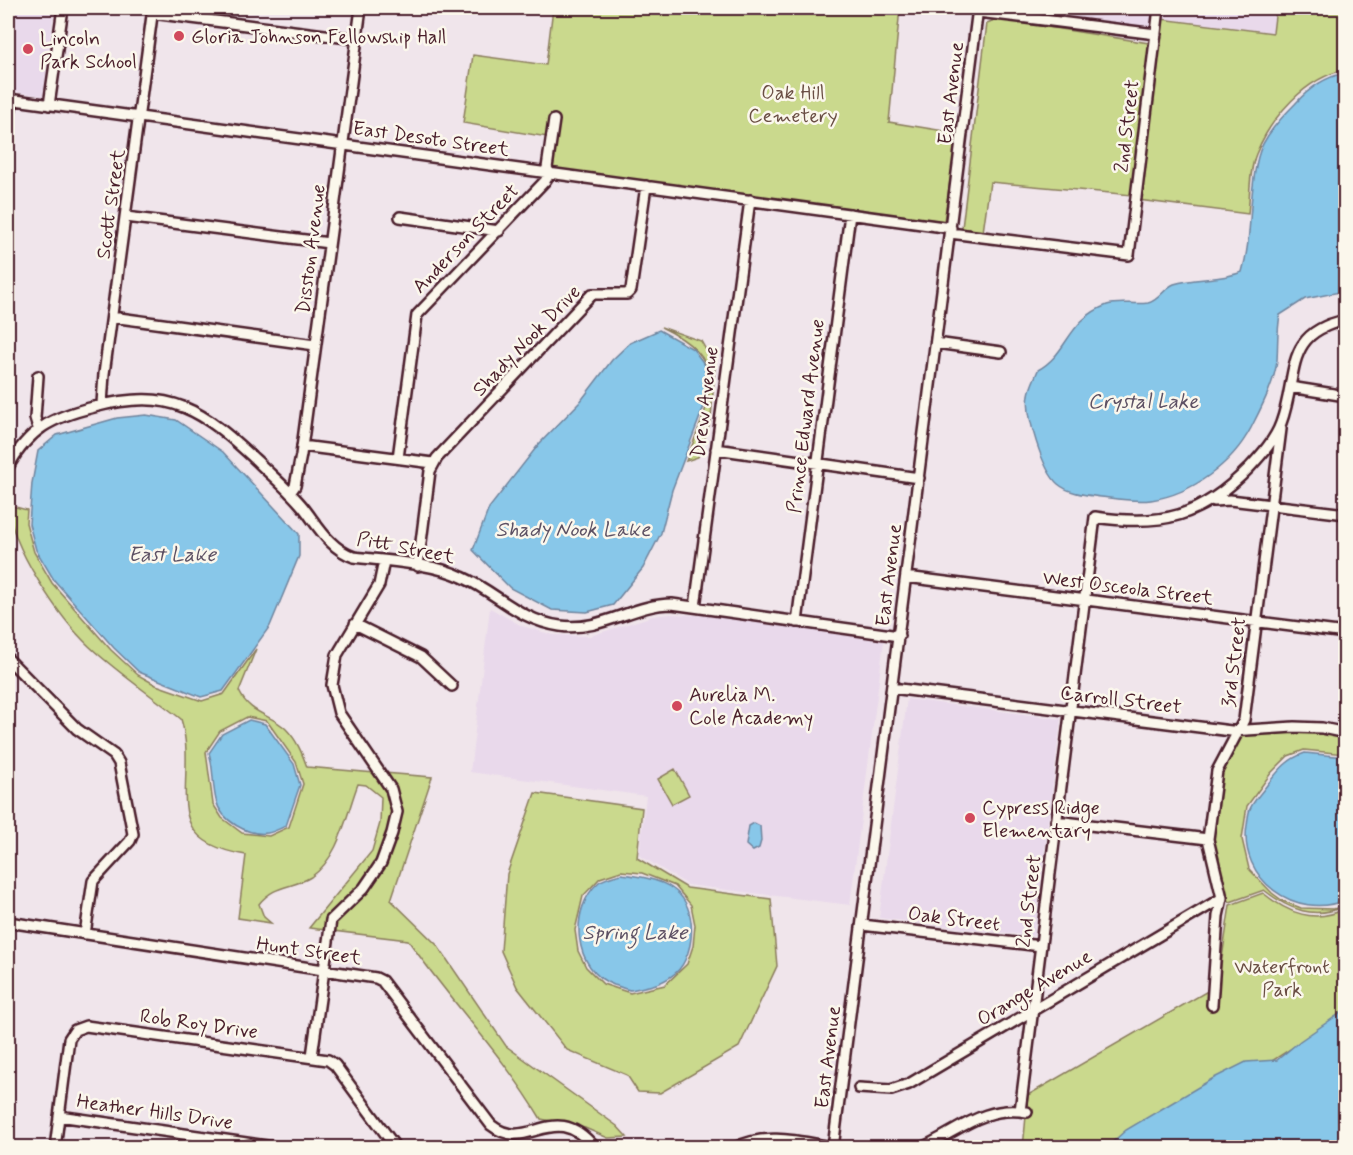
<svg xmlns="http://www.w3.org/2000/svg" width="1353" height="1155" viewBox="0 0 1353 1155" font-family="Mynerve,sans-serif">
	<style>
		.built { fill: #e9d9eb }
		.green { fill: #cad98d; stroke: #8a7c5c; stroke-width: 1.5; fill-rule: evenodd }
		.water { fill: #88c7e9; stroke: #6f849d; stroke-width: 1.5 }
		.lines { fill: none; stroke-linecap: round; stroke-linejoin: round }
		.minor-casing { stroke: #4a1f2b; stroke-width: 14 }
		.minor { stroke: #fbf7ec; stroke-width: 9 }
		.poi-dot { fill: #d1495b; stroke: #fbf7ec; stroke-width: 2 }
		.labels { text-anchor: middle; stroke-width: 5; stroke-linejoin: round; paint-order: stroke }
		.poi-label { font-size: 20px; fill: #4a1f2b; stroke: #fbf7ec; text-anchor: start }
		.park-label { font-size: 20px; fill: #6a4e44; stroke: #fbf7ec }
		.street-label { font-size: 20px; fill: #4a1f2b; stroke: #fbf7ec }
		.water-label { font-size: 21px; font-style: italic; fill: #5d5164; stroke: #fbf7ec }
	</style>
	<rect width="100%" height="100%" fill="#f0e5eb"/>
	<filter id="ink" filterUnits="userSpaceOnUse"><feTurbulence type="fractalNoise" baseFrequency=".0167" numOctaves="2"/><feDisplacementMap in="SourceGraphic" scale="12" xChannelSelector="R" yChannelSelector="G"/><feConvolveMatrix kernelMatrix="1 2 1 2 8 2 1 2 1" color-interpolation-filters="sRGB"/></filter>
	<g filter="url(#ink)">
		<!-- built -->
		<path class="built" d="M8 8H54L43 96 8 91Z
			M982 8H1156L1153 29Z
			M1163 8H1276L1274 33 1161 19Z
			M490 608 522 626 553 635 590 636 653 616 671 614 710 616 884 641 850 905 688 885 639 855 646 796 470 772Z
			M907 699 1061 719 1034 936 879 918Z"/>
		<!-- green -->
		<path class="green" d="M553 8H900L889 122 957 133 944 221 543 168 548 137 463 123 473 55 546 65Z
			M1276 8H1345V70C1306 77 1271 117 1256 154 1249 171 1250 196 1248 214L1138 200 1161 19 1273 33Z
			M997 19 1149 43 1146 95 1132 195 990 182 983 232 962 228 987 23Z
			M661 327 701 341 715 366 711 419 698 457 686 461C709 400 735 362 661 327Z
			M8 505 27 510 26 523 34 552 52 583 111 650 138 675 156 685 202 701 224 694 256 649 239 691C250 715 271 714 286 729 297 740 302 753 307 767L375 773C382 782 391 793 393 805 397 828 375 870 360 887 346 902 330 909 326 930L309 928 372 851 380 823 381 797 366 785 358 784C346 815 340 857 311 877 291 889 275 884 259 904L264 917 271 923 238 918 246 855C153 840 200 782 181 719 151 695 118 673 90 647 59 618 11 547 8 505ZM247 717 267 721 296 762 303 784 289 827 269 836 242 833 222 818 213 804 206 752 220 731Z
			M1301 731 1345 737V754L1304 750 1288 756 1271 773 1247 806 1242 839 1249 869 1272 893 1283 901 1301 908 1333 909 1345 906C1314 920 1289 910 1264 890L1230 902 1225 895 1211 841 1220 773 1242 734Z
			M675 769 689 795 672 804 658 779Z
			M384 773 432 777 391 900 437 945 506 1046 617 1126 627 1137 608 1138 585 1128 541 1119C503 1055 450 1001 408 940L333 931 335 921 366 891 400 812 398 796Z
			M535 793 642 808 637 858 687 888 771 899 777 966 739 1047 660 1093 638 1092 627 1075 567 1050 517 987 501 951 507 874ZM621 871 642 873 675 886 691 905 695 925 693 946 687 964 665 985 630 993 603 984 586 967 578 951 575 930 583 896 600 878Z
			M1263 893C1288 913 1314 924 1345 909V1014L1138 1147 1023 1148 1028 1095 1218 985 1230 905Z"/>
		<!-- water -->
		<path class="water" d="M1345 73V291L1305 299 1280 315C1277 331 1278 344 1277 360 1275 382 1261 408 1251 428 1232 464 1192 494 1151 500 1135 502 1117 499 1101 497 1087 495 1070 494 1058 484 1043 471 1025 415 1029 395 1030 387 1035 378 1038 370 1068 354 1067 320 1107 305 1119 301 1135 305 1148 303 1159 301 1164 288 1174 284 1196 277 1219 281 1242 272 1253 235 1248 195 1258 157 1263 137 1281 118 1295 104 1309 88 1324 77 1345 73Z
			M659 330 693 349 705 365 706 401 672 490 661 533 643 568 613 605 587 612 552 610 510 588 473 550 489 508 539 444 580 402 612 360 630 343Z
			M146 415 176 420 223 452 299 534V556L270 626 223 691 201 697 139 672 114 648 54 580 36 550 29 524 32 483 38 451 57 435 117 418Z
			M249 720 265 724 294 764 300 785 286 826C281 828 274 832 268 833 248 836 221 821 216 800 212 784 214 769 209 753L222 734Z
			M1305 753 1345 757V900C1296 921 1238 879 1247 825 1248 819 1248 812 1251 807 1255 799 1262 792 1267 785 1279 770 1287 759 1305 753Z
			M754 823 760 826 761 841 759 848 753 851 746 845 749 826Z
			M621 874C637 876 660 879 673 889 695 904 695 938 685 960 679 974 663 983 649 986 644 987 637 989 631 990 626 990 619 986 614 985 573 971 568 909 599 882 605 878 614 876 621 874Z
			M1345 1010V1147H1107L1126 1130 1212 1079 1246 1062 1277 1060 1300 1041Z"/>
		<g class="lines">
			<defs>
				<path id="minor" d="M978 12 1156 34
					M152 13 356 39
					M8 99 951 228
					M49 105 63 8
					M8 125 12 100
					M126 217 329 243
					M400 217 499 231
					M950 233 1129 255 1159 8
					M112 317 315 345
					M936 343 1001 352
					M1290 387 1346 396
					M102 404 104 374 153 8
					M38 428 35 418 38 376
					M302 446 433 463
					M716 449 919 478
					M398 458 417 315 545 181 550 173 547 168 554 120
					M8 467C29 429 52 417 94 407 172 387 202 410 257 461 272 476 289 490 303 507 318 526 330 549 354 557 387 561 433 563 462 577 498 593 518 620 560 626 601 632 633 604 672 604L899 636
					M290 493 295 486 301 455 361 8
					M1214 501 1230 500 1346 514
					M418 566 430 471 437 458 592 294H627L631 290 646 186
					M906 577 1346 633
					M695 607 750 200
					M797 622 850 214
					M355 624 421 657 452 686
					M8 659 77 729 114 755 119 763 133 834 130 841 93 881 85 934
					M892 688 1231 731 1294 727 1322 728 1346 733
					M1056 821 1208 839
					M8 922 376 978 382 981 491 1125C529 1155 553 1097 595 1148
					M862 925 1041 946
					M1212 1005 1218 916 1222 898 1208 839 1217 771 1244 720 1281 429
					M312 1056 331 920 364 888 381 863 392 833 397 812 391 789 339 713 332 685 337 655 379 585 384 561
					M859 1088 891 1090 909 1084 1222 898
					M1020 1111 1095 517C1163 527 1201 517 1249 468 1261 455 1275 440 1281 423 1299 375 1282 333 1346 320
					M59 1116 281 1148
					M55 1148 69 1039 75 1030 86 1026 328 1060 335 1065 396 1148
					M735 1148C766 1131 805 1143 838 1148
					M833 1148 978 8
					M921 1148C959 1131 983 1105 1027 1112"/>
			</defs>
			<!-- minor casing -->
			<use href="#minor" class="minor-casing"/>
			<!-- minor -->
			<use href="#minor" class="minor"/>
		</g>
	</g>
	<!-- markers -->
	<g class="poi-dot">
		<circle cx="179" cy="36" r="6"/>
		<circle cx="28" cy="49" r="6"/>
		<circle cx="677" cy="706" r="6"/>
		<circle cx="970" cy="818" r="6"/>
	</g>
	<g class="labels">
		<!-- poi labels -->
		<g class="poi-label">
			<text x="191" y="43">Gloria Johnson Fellowship Hall</text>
			<text x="40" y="45">Lincoln<tspan x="40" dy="23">Park School</tspan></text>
			<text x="689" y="701">Aurelia M.<tspan x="689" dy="23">Cole Academy</tspan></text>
			<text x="982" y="814">Cypress Ridge<tspan x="982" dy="23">Elementary</tspan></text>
		</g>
		<!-- park labels -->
		<g class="park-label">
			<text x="793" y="99">Oak Hill<tspan x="793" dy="23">Cemetery</tspan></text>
			<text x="1282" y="973">Waterfront<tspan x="1282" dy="23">Park</tspan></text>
		</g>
		<!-- street labels -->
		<g class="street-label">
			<text transform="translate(950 93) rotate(-83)" y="7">East Avenue</text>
			<text transform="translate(1126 126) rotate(-83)" y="7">2nd Street</text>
			<text transform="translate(431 138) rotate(8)" y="7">East Desoto Street</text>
			<text transform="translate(110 204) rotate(-82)" y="7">Scott Street</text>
			<text transform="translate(465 238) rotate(-46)" y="7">Anderson Street</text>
			<text transform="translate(310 249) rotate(-83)" y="7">Disston Avenue</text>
			<text transform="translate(526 340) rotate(-46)" y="7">Shady Nook Drive</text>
			<text transform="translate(704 402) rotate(-83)" y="7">Drew Avenue</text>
			<text transform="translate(805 416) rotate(-83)" y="7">Prince Edward Avenue</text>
			<text transform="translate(406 547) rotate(11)" y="7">Pitt Street</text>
			<text transform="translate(888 575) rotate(-83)" y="7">East Avenue</text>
			<text transform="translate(1128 587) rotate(7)" y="7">West Osceola Street</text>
			<text transform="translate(1233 662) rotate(-83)" y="7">3rd Street</text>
			<text transform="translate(1121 699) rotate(7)" y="7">Carroll Street</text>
			<text transform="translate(1028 901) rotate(-83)" y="7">2nd Street</text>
			<text transform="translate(954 918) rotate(7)" y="7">Oak Street</text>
			<text transform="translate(309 950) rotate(8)" y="7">Hunt Street</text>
			<text transform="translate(1034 987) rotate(-31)" y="7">Orange Avenue</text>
			<text transform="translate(199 1023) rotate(8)" y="7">Rob Roy Drive</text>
			<text transform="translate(827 1057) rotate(-83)" y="7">East Avenue</text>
			<text transform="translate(155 1111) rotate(8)" y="7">Heather Hills Drive</text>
		</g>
		<!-- water labels -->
		<g class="water-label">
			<text x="1143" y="408">Crystal Lake</text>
			<text x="573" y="536">Shady Nook Lake</text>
			<text x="172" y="561">East Lake</text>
			<text x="635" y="939">Spring Lake</text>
		</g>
	</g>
	<!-- margin -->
	<rect width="1353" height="1155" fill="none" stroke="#fbf7ec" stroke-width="30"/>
	<rect x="15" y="15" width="1323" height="1125" fill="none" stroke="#4a1f2b" stroke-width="2" filter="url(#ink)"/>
</svg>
